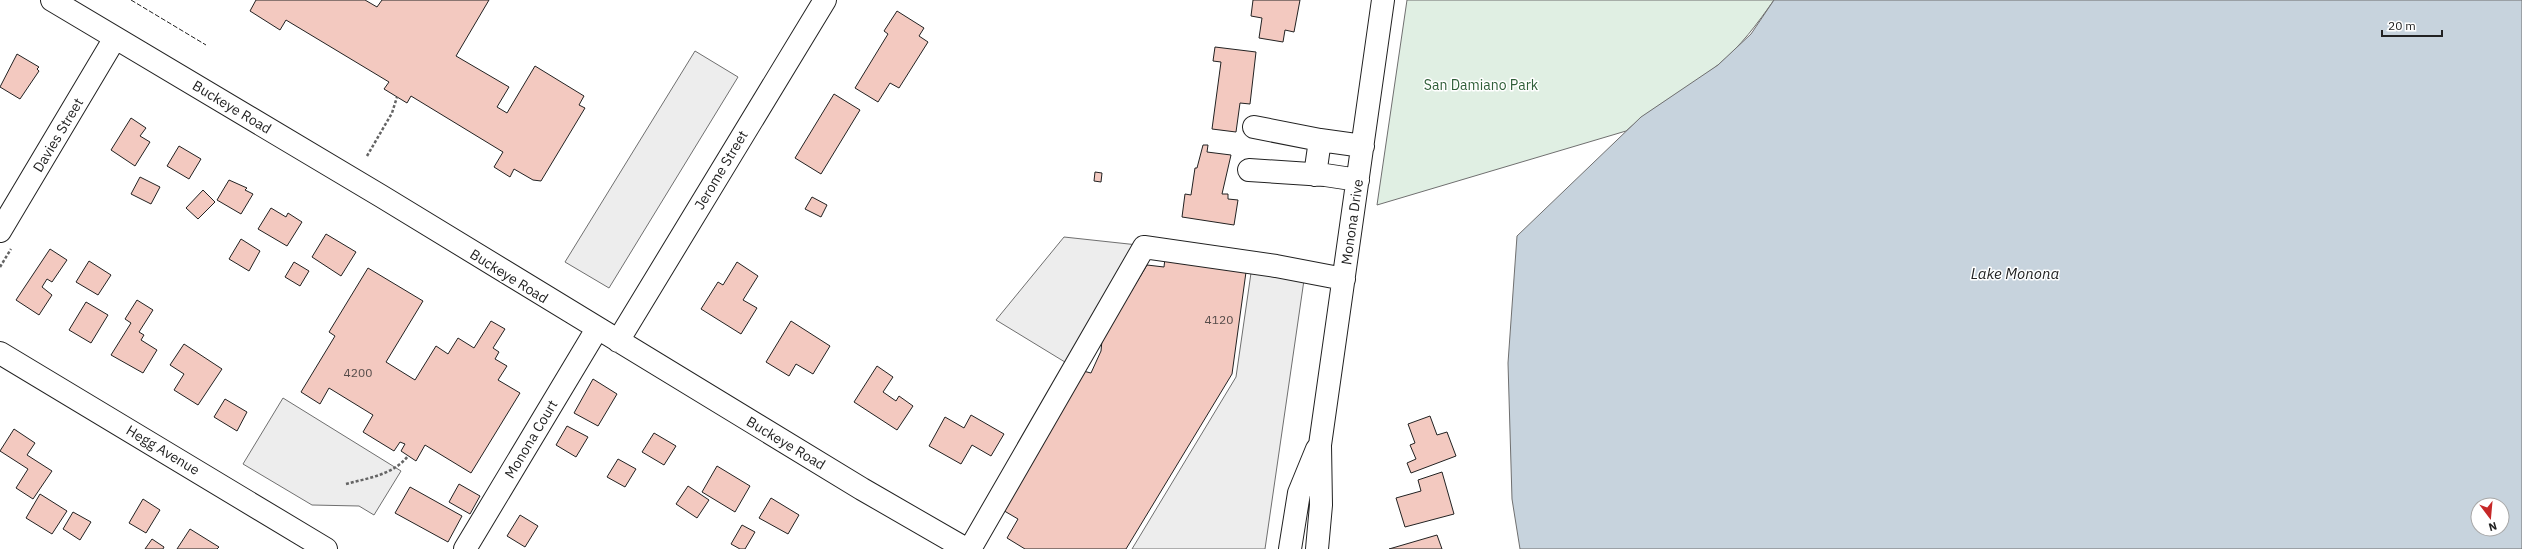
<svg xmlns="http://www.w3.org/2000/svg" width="2522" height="549" viewBox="0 0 2522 549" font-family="'IBM Plex Sans',sans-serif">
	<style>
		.green { fill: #e0efe3; stroke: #6f6f6f }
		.parking { fill: #ededed; stroke: #6f6f6f }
		.water { fill: #c7d3dd; stroke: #6f6f6f; fill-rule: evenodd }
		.building { fill: #f3c9c0; stroke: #222 }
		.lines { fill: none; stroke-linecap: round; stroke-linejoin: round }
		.minor-casing { stroke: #222; stroke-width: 24 }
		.path { stroke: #646464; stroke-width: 2.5; stroke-dasharray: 3 2; stroke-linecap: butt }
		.minor { stroke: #fff; stroke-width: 22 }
		.fence { stroke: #222; stroke-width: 1; stroke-dasharray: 5 2; stroke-linecap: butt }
		.labels { text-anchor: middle; stroke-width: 3; stroke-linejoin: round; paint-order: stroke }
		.number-label { font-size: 12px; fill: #564c4a }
		.park-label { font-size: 14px; fill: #2f5e38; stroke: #fff }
		.street-label { font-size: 14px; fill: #222; stroke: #fff }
		.water-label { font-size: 15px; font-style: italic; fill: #222; stroke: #fff }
	</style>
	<rect width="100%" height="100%" fill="#fff"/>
	<!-- green -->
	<path class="green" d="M1407 0H1774C1757 24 1741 46 1718 65 1689 89 1654 105 1626 131L1377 205Z"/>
	<!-- parking -->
	<path class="parking" d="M695 51 738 77 609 288 565 262Z
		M1064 237 1138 245 1078 370 996 320Z
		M1251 273 1304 280 1265 549H1132L1236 377Z
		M283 398 401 471 374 515 359 506 312 505 243 464Z"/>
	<!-- water -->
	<path class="water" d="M1774 0H2522V549H1520L1512 499 1508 363 1517 236 1641 117 1718 65 1751 34ZM2478 505H2502V529H2478Z"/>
	<!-- building -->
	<path class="building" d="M256 0H365L377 7 382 0H489L456 56 509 87 497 107 507 113 535 66 584 96 579 105 585 108 541 181 533 180 514 169 510 177 494 167 503 152 411 96 407 103 384 89 389 82 286 20 280 30 250 11Z
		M1253 0H1300L1294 32 1285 30 1283 42 1259 38 1262 18 1251 16Z
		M897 11 924 28 919 36 928 42 899 88 890 83 878 102 855 88 888 34 884 31Z
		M1215 47 1256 52 1250 104 1240 103 1236 132 1212 129 1221 62 1213 61Z
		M17 54 39 67 37 69 39 71 20 99 0 87Z
		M834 94 860 110 821 174 795 158Z
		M131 118 146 128 140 136 150 142 135 166 111 150Z
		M1203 145H1208L1207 152 1231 155 1222 194H1228V199L1238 200 1234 225 1182 217 1185 194 1191 195 1195 168H1197Z
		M179 146 201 159 189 179 167 166Z
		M1095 172 1102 173 1101 182 1094 181Z
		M140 177 160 187 151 204 131 194Z
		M229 180 247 188 245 190 253 194 241 214 217 200Z
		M203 190 215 202 198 219 186 208Z
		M812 197 827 205 821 217 805 209Z
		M271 208 286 217 288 213 302 222 287 246 258 229Z
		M326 234 356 252 341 276 312 257Z
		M241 239 260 251 249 271 229 259Z
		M50 249 67 260 52 282 47 279 42 287 52 295 39 315 16 300Z
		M1165 258 1246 272 1232 374 1126 549H1025L1007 538 1018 519 1001 509 1083 371 1091 373 1101 351 1102 340 1147 265 1164 267Z
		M89 261 111 275 98 295 76 282Z
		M294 262 309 271 300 286 285 277Z
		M737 262 758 276 743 300 757 308 741 334 701 309 718 282 723 285Z
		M368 268 423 301 386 362 415 380 436 346 448 354 458 338 474 348 491 321 505 329 493 348 499 352 495 359 507 366 498 380 520 393 471 473 425 445 416 461 401 451 405 444 400 442 394 451 363 432 373 415 329 388 320 404 301 392 335 336 329 332Z
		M137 300 153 310 139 332 144 335 141 340 157 350 143 373 111 355 131 323 125 319Z
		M86 302 108 315 91 343 69 330Z
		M791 321 830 346 813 374 796 364 789 376 766 362Z
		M184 344 222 369 198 405 174 390 184 374 170 365Z
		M877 366 893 377 883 392 896 401 899 396 913 406 897 430 854 402Z
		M593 379 617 394 598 426 574 413Z
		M225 399 247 412 237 431 214 417Z
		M971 415 1004 434 991 456 972 445 961 464 929 446 945 417 964 428Z
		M1430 416 1437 435 1447 432 1456 456 1411 473 1407 463 1416 459 1410 445 1415 443 1408 424Z
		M567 426 588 437 576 457 556 445Z
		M14 429 35 443 27 455 52 471 33 499 16 488 28 469 0 451Z
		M654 433 676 446 664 465 642 452Z
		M618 459 636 469 625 487 607 477Z
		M717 466 750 486 735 512 702 492Z
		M1442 472 1454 514 1405 527 1396 498 1421 491 1418 480Z
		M459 484 480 496 470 514 449 502Z
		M688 486 709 500 697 518 676 504Z
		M410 487 462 516 448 542 395 513Z
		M40 494 67 511 52 534 26 518Z
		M771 498 799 515 788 534 759 518Z
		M143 499 160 510 146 533 129 523Z
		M73 512 91 522 80 540 63 529Z
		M520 515 538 526 525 547 507 536Z
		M742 525 755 532 745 549H740L731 544Z
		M190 529 219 547 217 549H177Z
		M1437 535 1442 549H1389Z
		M152 539 164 547 163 549H145Z"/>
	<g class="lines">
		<defs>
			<path id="minor" d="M52 0 381 196 862 489 966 549
				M1254 127 1320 140 1315 175
				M1320 140 1363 146
				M1249 170 1325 175 1358 180
				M0 231 115 38
				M618 341 825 0
				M0 353 326 549
				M465 549 597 329
				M970 549 1144 247 1276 266 1344 279
				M1290 549 1299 493 1317 449
				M1317 549 1321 505 1320 445 1383 0"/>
		</defs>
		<!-- minor casing -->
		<use href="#minor" class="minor-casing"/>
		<!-- path -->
		<path class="path" d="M367 156 392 113 397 97
			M0 267 11 249
			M346 484C368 478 393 475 408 456"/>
		<!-- minor -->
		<use href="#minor" class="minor"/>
		<!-- fence -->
		<path class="fence" d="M131 0 206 45"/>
	</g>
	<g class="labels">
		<!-- number labels -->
		<g class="number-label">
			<text x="1219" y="324">4120</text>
			<text x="358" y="377">4200</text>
		</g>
		<!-- park labels -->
		<g class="park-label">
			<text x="1481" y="90">San Damiano Park</text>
		</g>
		<!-- street labels -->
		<g class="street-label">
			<text transform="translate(232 107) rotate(31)" y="5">Buckeye Road</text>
			<text transform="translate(58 135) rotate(-59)" y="5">Davies Street</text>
			<text transform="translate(721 170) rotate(-59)" y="5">Jerome Street</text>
			<text transform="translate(1352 222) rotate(-82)" y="5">Monona Drive</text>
			<text transform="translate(509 276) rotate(32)" y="5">Buckeye Road</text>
			<text transform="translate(531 439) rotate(-59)" y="5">Monona Court</text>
			<text transform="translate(786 443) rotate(31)" y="5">Buckeye Road</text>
			<text transform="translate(163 450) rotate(31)" y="5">Hegg Avenue</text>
		</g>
		<!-- water labels -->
		<g class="water-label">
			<text x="2015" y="279">Lake Monona</text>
		</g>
	</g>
	<!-- north arrow -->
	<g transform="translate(2490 517) rotate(164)"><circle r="19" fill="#ffffff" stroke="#a7a7a7"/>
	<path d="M0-3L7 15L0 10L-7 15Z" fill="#c62828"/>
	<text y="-6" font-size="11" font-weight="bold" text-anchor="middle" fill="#222222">N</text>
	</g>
	<!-- scale -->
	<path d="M2382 30v6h60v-6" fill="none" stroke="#222222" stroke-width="2"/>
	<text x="2388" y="30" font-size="12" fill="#222222" stroke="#ffffff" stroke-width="3" paint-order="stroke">20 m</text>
</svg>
